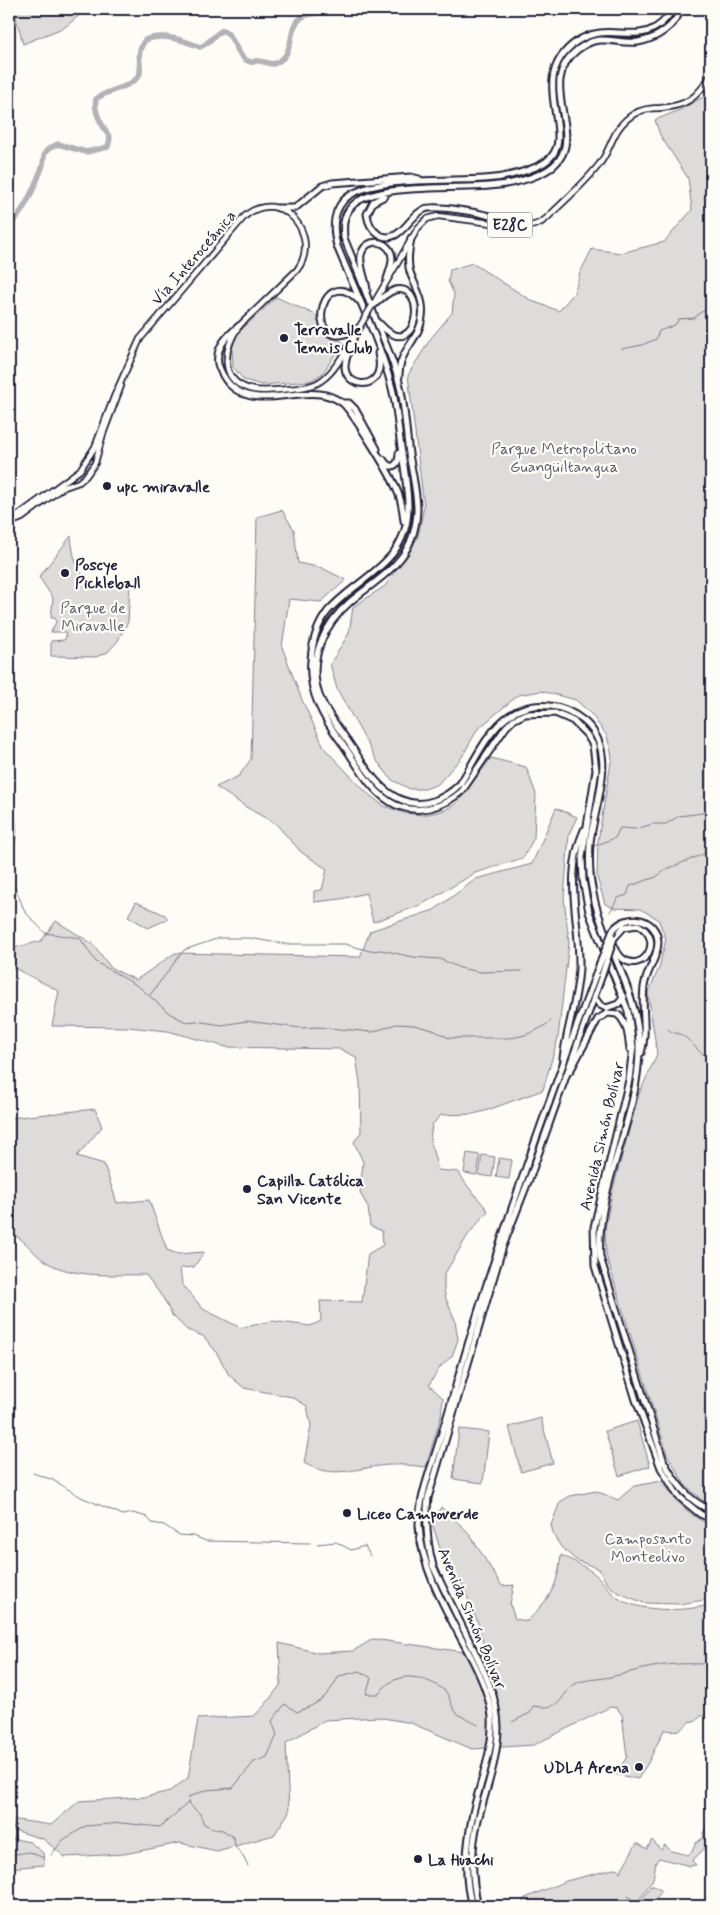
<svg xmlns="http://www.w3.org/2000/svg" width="720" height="1915" viewBox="0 0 720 1915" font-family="Mynerve,sans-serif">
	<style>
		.green { fill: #dddcdb; stroke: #807f8b }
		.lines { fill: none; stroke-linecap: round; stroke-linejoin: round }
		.stream { stroke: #787885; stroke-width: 1 }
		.river { stroke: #b2b2b7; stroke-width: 5.5 }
		.major-casing { stroke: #22223b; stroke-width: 8 }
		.highway-casing { stroke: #22223b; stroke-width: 9 }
		.major { stroke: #fdfcf7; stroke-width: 4.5 }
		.highway { stroke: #fdfcf7; stroke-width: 5 }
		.major-bridge-casing { stroke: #22223b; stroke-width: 8; stroke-linecap: butt }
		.highway-bridge-casing { stroke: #22223b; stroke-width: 9; stroke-linecap: butt }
		.major-bridge { stroke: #fdfcf7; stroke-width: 4.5 }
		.highway-bridge { stroke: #fdfcf7; stroke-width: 5 }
		.poi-dot { fill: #22223b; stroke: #fdfcf7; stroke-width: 2 }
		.labels { text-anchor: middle; stroke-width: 4.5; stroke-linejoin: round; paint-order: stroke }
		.shield { fill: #fdfcf7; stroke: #646373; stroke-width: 1 }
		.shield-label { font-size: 15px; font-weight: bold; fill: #22223b }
		.street-label { font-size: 16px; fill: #22223b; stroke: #fdfcf7 }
		.poi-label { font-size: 16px; font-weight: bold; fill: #22223b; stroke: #fdfcf7; text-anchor: start }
		.park-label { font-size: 16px; fill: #5a5a6b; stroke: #fdfcf7 }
	</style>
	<rect width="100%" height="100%" fill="#fdfcf7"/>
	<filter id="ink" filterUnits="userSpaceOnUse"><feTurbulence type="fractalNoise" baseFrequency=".02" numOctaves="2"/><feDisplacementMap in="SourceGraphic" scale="10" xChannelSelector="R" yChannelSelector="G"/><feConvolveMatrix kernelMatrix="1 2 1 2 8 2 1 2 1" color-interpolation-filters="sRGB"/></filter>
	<g filter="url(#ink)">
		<!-- green -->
		<path class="green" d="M14 9H87L65 27 23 44Z
			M711 85V1504L703 1501 685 1485 667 1454 606 1255 605 1229 612 1192 639 1094 657 1054 648 993 659 968 666 939 658 919 640 909 614 908 605 904 597 877 598 841 612 756 607 736 591 714 576 700 541 691 518 695 477 730 462 757 438 784 425 789H410L392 780 377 761 337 689 330 664 349 633 353 607 385 586 418 537 424 506 408 375 431 338 452 313 454 294 448 281 450 270 472 263 532 301 559 311 574 293 580 273 592 249 621 253 664 242 692 210 688 178 660 135 655 120 682 109 705 96Z
			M276 297 316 315 322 332 343 342 323 373 310 381 262 385 244 380 233 367 232 349 237 334Z
			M282 510 294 530 298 563 322 568 346 580 321 602 289 599 282 647 302 700 325 749 367 793 384 806 404 813 424 815 445 810 458 802 491 758 526 767 536 794 534 838 523 858 475 873 421 905 373 922 366 893 341 899 314 902V891L322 890 327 869 301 852 276 824 246 807 216 787 239 776 251 759 257 517Z
			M71 536C75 581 88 586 130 585L128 622 117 642 108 652 96 657 51 656V641L64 640 66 637 65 632H51L56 622 55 618H51L53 598 39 577Z
			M556 808 577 817 569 834 564 898 569 942 558 1038 543 1090 485 1111 473 1114 441 1115 432 1125 430 1140 438 1170 459 1172C466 1187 478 1197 488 1211L468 1235 444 1275V1290L446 1299 455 1320 458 1340 452 1356 440 1367 429 1385 443 1398 441 1416 426 1467C415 1466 403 1464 391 1465 359 1466 335 1481 304 1463L311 1426 307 1406 292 1397 244 1388 229 1375 215 1350 203 1336 187 1330 172 1315 163 1298 146 1275C113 1274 75 1279 46 1262 33 1254 24 1237 9 1233V1118L95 1109 102 1127 77 1156 104 1164 117 1203 149 1200 167 1250 178 1254 204 1252 194 1267 180 1268 182 1284 203 1309 241 1328 272 1321 310 1326 321 1321 320 1301 362 1302 368 1254 383 1245 382 1231 370 1226 368 1207 360 1193 363 1162 354 1142 361 1132 360 1083 356 1057 340 1049 226 1047 168 1031 127 1027 52 1026 59 991 10 966V949L41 941 56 921 93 944 111 968 136 980 175 953 360 957 370 931 434 910 476 879 532 864Z
			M136 902 165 915 168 919 148 928 128 916Z
			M467 1153 480 1155 477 1175 464 1173Z
			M482 1155 495 1157 492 1177 479 1175Z
			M499 1158 512 1160 509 1179 496 1177Z
			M541 1418 553 1463 521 1472 509 1427Z
			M637 1421 650 1466 619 1476 605 1431Z
			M459 1429 489 1432 483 1483 453 1479Z
			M662 1481C675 1499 689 1517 711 1525V1599L679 1604 644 1603 617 1592 607 1584 599 1569 576 1560 561 1547 554 1536 551 1525 560 1502 570 1496 596 1491 618 1500 634 1486Z
			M441 1507 468 1532 502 1586 514 1585 510 1604 515 1619 528 1621C550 1596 557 1590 561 1555 573 1561 587 1567 597 1576 606 1584 610 1594 621 1600 643 1612 688 1612 711 1604V1715L701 1716 695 1722 690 1721C681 1732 676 1731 664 1730L648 1763 638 1779 615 1774 627 1757 622 1715 617 1708 610 1707 534 1745 472 1749 411 1723 378 1717 325 1720 286 1743 289 1812 274 1835 217 1851 180 1843 124 1854 65 1857 43 1839 14 1830 10 1819 51 1825 79 1801 145 1797 170 1791 188 1778 198 1719 254 1716 265 1705 281 1684 279 1643 319 1653 353 1651 373 1639 486 1655 478 1623 461 1582 444 1561 432 1523Z
			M711 1818V1842L692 1861 696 1865 690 1866 659 1858 656 1862 653 1879 637 1903 628 1896 632 1906H520L525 1898 566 1881 618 1868 620 1872 637 1843 647 1849 652 1840 661 1850 665 1845 671 1851 688 1855 692 1852 695 1844 704 1837 703 1833Z
			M9 1838 30 1842 43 1853 44 1865 9 1868Z
			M651 1886H654L662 1891 650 1906 638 1905Z"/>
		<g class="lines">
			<!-- stream -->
			<path class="stream" d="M622 349 642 345 656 339 659 331 675 325 679 319 694 318 701 312 711 310
				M9 795C16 815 22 837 9 856
				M594 846 615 838 620 828 636 829 653 824H666L679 816 711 812
				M9 872 25 912 45 933 80 938 96 962 138 986 169 1013 186 1022 196 1021 222 1025 247 1021 301 1028 318 1027 373 1032 396 1024 414 1025 433 1030 449 1038H508C524 1037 538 1031 551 1021
				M610 912 618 898 627 895 630 886 656 877 667 869 711 851
				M150 995 184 950 219 938H249L284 944H345L370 951 381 950 413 957 440 959 460 968 480 972 522 971
				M668 1029C672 1034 678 1032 683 1036 692 1041 695 1050 705 1055L711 1052
				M33 1473 53 1480 81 1497 123 1515 133 1513 147 1517 152 1523 164 1525 179 1535 193 1536 206 1541 310 1543
				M317 1544 336 1542 351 1550 365 1546 370 1556
				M512 1722 530 1713 533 1706C569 1713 559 1686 583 1681 592 1679 601 1679 610 1677 632 1672 654 1665 677 1664 689 1663 699 1665 711 1663
				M188 1803 189 1797 206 1790 233 1788 254 1762 267 1757 277 1735 272 1721 285 1704 297 1712C321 1702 326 1699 339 1676L360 1671 371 1678 366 1694H379C395 1669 423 1675 444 1690 450 1694 450 1705 455 1711 460 1717 471 1721 478 1725
				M9 1855 29 1852 44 1858
				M51 1855 63 1840 86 1826 121 1823 160 1827 188 1803 200 1814 204 1824 215 1829 223 1830 234 1838 235 1847 241 1853 248 1866"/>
			<!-- river -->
			<path class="river" d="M9 225C24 214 35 185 42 168 44 163 43 157 45 153 48 148 54 146 58 144L86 152 108 147 110 138C103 126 93 113 96 99 108 89 128 89 138 77 145 68 133 56 145 40 163 33 183 40 200 47 209 44 214 34 223 30 236 37 236 59 251 62 256 63 253 60 258 61 264 61 268 64 274 64 277 62 282 60 284 57 293 48 289 27 301 18 312 10 330 15 344 9"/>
			<defs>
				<path id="major" d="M374 303 418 228 427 219 438 216 521 227C532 226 539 225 547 218 564 201 583 185 598 166 613 148 611 128 634 114 642 109 650 108 660 108 687 106 697 98 711 75
					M9 522 80 470 95 447 114 397 140 339 244 217C280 185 323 235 297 270L239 326C223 349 218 383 254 390 265 392 278 390 289 389 300 388 313 387 322 380 337 370 350 342 360 327
					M12 522 22 518 62 488 79 482 86 476 95 463 103 434 121 386"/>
				<path id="highway" d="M673 9C645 55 611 17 576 42 519 83 591 145 536 167 519 174 502 178 484 179 451 182 369 175 344 200 332 213 333 231 337 246 356 293 379 339 392 388 397 407 398 428 401 447 404 467 408 487 408 507 408 564 359 576 328 611 317 625 312 643 311 660 308 692 323 718 342 743 357 763 371 794 396 805 419 815 444 807 462 791L506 727 513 720 525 714 555 713 573 721 587 735 593 745 596 770 582 857 583 880 589 912 628 1011 633 1047 629 1080 594 1227 595 1266 636 1400 661 1468 678 1496 700 1514 711 1519
					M681 9C675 26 657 39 638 42 614 45 601 31 577 50 530 87 600 147 540 174 524 181 506 185 489 186 459 189 373 183 352 206 343 215 343 226 344 238 354 262 364 287 373 312 382 337 394 360 400 386 405 408 406 432 409 454 412 472 417 492 417 510 415 560 384 574 351 601 324 624 307 659 319 695 325 711 337 726 347 740 362 761 377 791 402 800 423 809 445 799 460 784 483 748 499 700 550 706 563 707 574 713 584 721 620 752 594 804 590 843 589 858 589 873 592 888 601 942 639 990 639 1046 640 1118 595 1186 600 1257L664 1462C675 1482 689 1502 711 1510
					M385 196 373 202 367 214C368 222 371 229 378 234 400 247 409 214 425 209 434 205 486 213 494 218 496 219 498 222 500 224
					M278 208H295L322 186 332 183 411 177 419 179
					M367 290C366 279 359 266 361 255 366 235 392 240 392 259 392 266 389 272 387 279
					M358 300C318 259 301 364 360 327
					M373 306C379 300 386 293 395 290 429 282 418 366 380 324
					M239 326C228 335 215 347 218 364 220 371 224 378 229 384 253 409 291 390 320 394 328 395 335 398 341 402 350 407 391 475 396 488 401 498 403 510 404 521
					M354 336C351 346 345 357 345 367 346 387 376 390 379 369 380 364 379 358 378 353
					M399 377C398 350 420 340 422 317 425 300 415 287 410 272 407 261 409 250 411 238
					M344 403H349L355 409 377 449
					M383 459C390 471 399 467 399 453
					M613 930C627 912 657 917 658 942 658 958 646 971 644 987 641 1009 648 1031 641 1053
					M612 941C615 947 617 954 622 958 642 975 666 940 638 925L624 927 614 938
					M594 997 600 1005 606 1008 618 1004 624 997
					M563 1058C567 1027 578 998 579 967 580 919 563 877 584 830
					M570 1071 598 1019 608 1013 617 1014C628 1023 628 1036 630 1049
					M472 1906C463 1876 467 1843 473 1813 480 1781 494 1751 492 1717 490 1697 482 1679 473 1661 452 1620 421 1572 419 1525 419 1502 427 1479 434 1458 442 1433 450 1408 457 1382 497 1243 547 1107 597 971
					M478 1906C471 1878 471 1848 478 1820 486 1789 498 1759 498 1727 497 1693 482 1667 468 1638 456 1614 444 1590 433 1566 427 1543 425 1522 428 1498L503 1246 533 1169 602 975"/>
			</defs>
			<!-- major casing -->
			<use href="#major" class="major-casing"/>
			<!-- highway casing -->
			<use href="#highway" class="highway-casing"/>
			<!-- major -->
			<use href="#major" class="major"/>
			<!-- highway -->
			<use href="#highway" class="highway"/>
			<defs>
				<path id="major-bridge" d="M360 326 372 306"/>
				<path id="highway-bridge" d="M597 971 613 930
					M602 975 614 938"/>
			</defs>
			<!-- major-bridge casing -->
			<use href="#major-bridge" class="major-bridge-casing"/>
			<!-- highway-bridge casing -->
			<use href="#highway-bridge" class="highway-bridge-casing"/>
			<!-- major-bridge -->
			<use href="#major-bridge" class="major-bridge"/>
			<!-- highway-bridge -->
			<use href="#highway-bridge" class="highway-bridge"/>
		</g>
	</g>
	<!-- markers -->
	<g class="poi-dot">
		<circle cx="284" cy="338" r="5"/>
		<circle cx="107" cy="486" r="5"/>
		<circle cx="65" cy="573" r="5"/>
		<circle cx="247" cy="1189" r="5"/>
		<circle cx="347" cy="1513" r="5"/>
		<circle cx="639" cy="1767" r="5"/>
		<circle cx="418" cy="1859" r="5"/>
	</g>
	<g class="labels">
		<!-- shield labels -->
		<rect class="shield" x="487.5" y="212.5" width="45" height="25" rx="4"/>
		<g class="shield-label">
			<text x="510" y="230">E28C</text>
		</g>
		<!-- street labels -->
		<g class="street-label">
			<text transform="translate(193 257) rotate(-49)" y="6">Vía Interoceánica</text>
			<text transform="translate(601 1136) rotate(-77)" y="6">Avenida Simón Bolívar</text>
			<text transform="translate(473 1618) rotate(67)" y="6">Avenida Simón Bolívar</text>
		</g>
		<!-- poi labels -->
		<g class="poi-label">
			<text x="294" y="335">Terravalle<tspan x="294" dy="18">Tennis Club</tspan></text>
			<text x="117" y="492">upc miravalle</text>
			<text x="75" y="570">Poscye<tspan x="75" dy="18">Pickleball</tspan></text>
			<text x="257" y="1186">Capilla Católica<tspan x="257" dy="18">San Vicente</tspan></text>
			<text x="357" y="1519">Liceo Campoverde</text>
			<text x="629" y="1773" text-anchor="end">UDLA Arena</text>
			<text x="428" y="1865">La Huachi</text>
		</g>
		<!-- park labels -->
		<g class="park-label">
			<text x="564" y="454">Parque Metropolitano<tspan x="564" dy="18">Guangüiltangua</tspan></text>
			<text x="93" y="613">Parque de<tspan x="93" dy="18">Miravalle</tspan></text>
			<text x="648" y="1544">Camposanto<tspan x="648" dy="18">Monteolivo</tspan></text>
		</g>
	</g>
	<!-- margin -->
	<rect width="720" height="1915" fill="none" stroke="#fdfcf7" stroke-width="30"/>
	<rect x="15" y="15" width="690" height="1885" fill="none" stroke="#22223b" stroke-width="2" filter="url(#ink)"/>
</svg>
